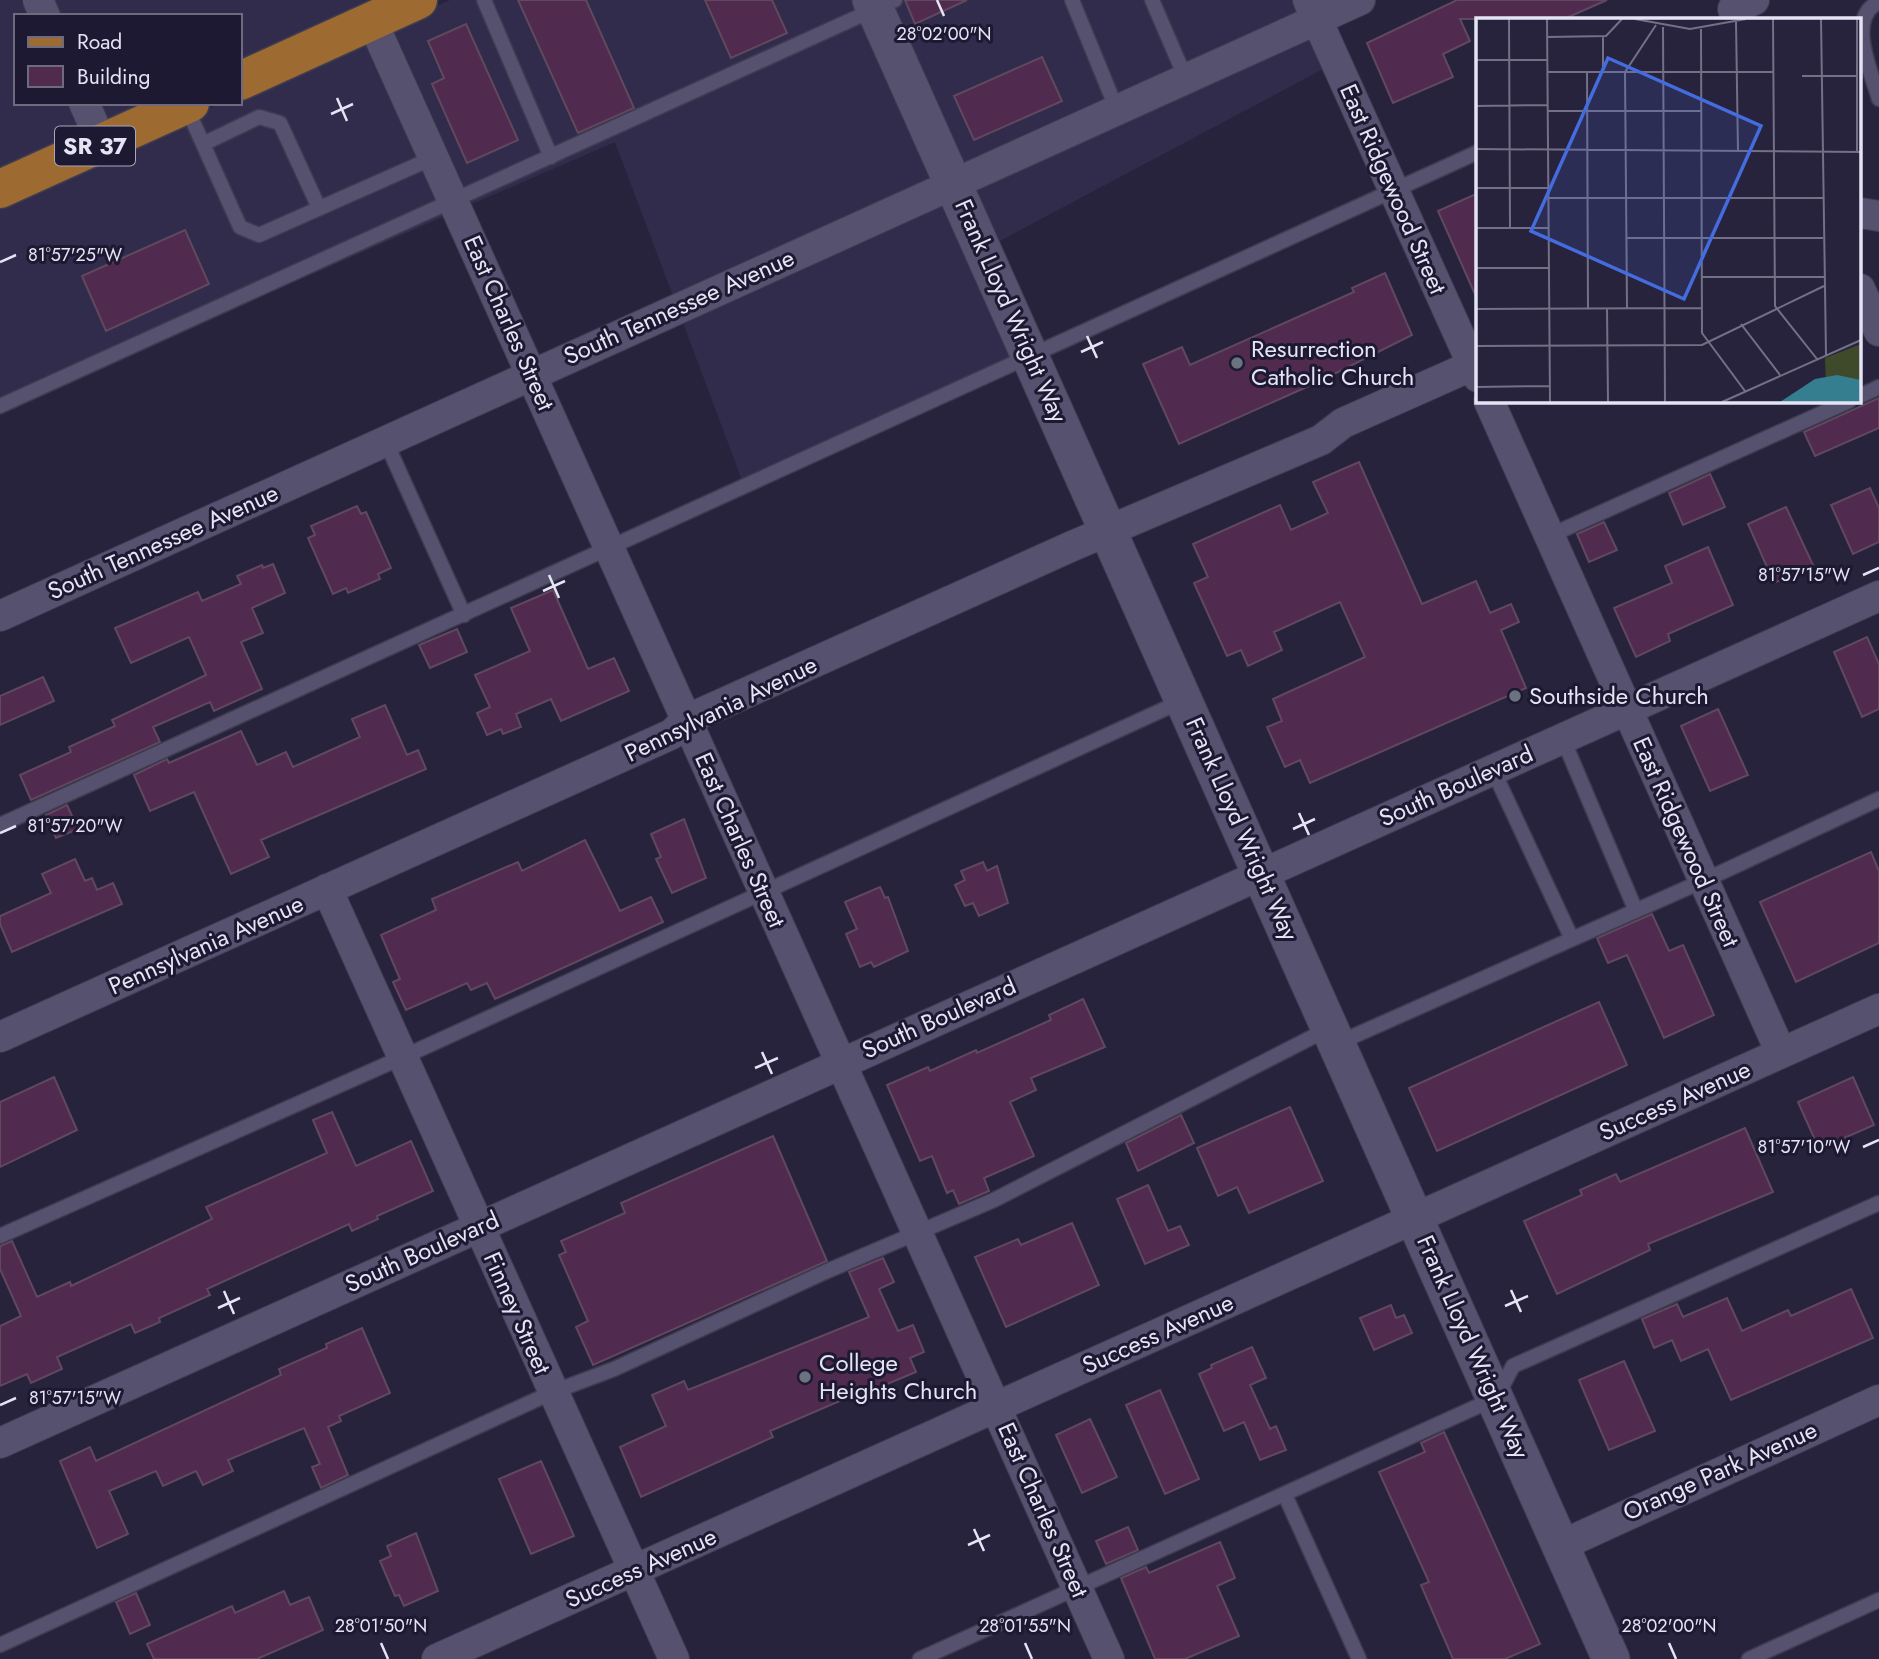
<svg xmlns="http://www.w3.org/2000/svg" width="1879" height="1659" viewBox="0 0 1879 1659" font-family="Jost,sans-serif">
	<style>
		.built { fill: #312c4c }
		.building { fill: #512b4f; stroke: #60485e; stroke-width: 2 }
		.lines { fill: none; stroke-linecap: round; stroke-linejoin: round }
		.service-casing { stroke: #3f3c51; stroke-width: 17 }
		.minor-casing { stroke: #3f3c51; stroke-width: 32 }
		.tertiary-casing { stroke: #3f3c51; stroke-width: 39 }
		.primary-casing { stroke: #3f3c51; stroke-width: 41 }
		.service { stroke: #55516e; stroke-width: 14 }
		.minor { stroke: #55516e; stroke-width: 30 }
		.tertiary { stroke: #55516e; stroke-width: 37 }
		.primary { stroke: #9d6a31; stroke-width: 38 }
		.ticks { fill: none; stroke: #e5e4f5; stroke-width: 2.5 }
		.worship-dot { fill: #6b7280; stroke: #1e1932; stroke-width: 2.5 }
		.labels { text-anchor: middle; stroke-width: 6; stroke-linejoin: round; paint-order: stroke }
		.shield { fill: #1e1932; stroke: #a9a7ba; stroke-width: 2 }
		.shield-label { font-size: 23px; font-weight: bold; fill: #e5e4f5 }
		.street-label { font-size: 24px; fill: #e5e4f5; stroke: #1e1932 }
		.poi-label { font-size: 24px; fill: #e5e4f5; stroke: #1e1932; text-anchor: start }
		.inset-road { fill: none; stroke: #737087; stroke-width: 2 }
		.view { fill: #456cde; fill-opacity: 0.15; stroke: #456cde; stroke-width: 3.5 }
		.inset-edge { fill: none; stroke: #e5e4f5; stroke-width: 3.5 }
		.ticks-label { font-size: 18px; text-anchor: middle; fill: #e5e4f5; stroke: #1e1932; stroke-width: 6; stroke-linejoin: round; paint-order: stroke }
	</style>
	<rect width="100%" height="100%" fill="#27233d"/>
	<!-- built -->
	<path class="built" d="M0 0H21L28 16H16V103H68L83 137 0 174Z
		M54 0H386L240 66V16H61Z
		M450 0H855L935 178 673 296 615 142 472 204 392 27Z
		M887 0H1292L1297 12 962 166Z
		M1308 37 1323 69 996 243 972 190Z
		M365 39 445 216 0 411V203L221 103H240V95Z
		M100 103H158L110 125Z
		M945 202 1015 358 805 467 746 491 682 320Z"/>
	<!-- building -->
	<path class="building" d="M518 0H586L634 108 578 133Z
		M705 0H772L787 33 731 58Z
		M905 0H967L915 24Z
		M1457 0H1607L1564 19H1460L1470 41 1443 54 1453 77 1393 103 1367 43Z
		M466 24 518 140 467 163 432 84 444 78 428 41Z
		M1042 57 1062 101 974 140 954 96Z
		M1478 193V301L1438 211Z
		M185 230 209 284 106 331 82 276Z
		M1385 273 1412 335 1318 382 1179 444 1143 364 1182 347 1190 365 1354 292 1352 288Z
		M1879 398V428L1815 456 1804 432Z
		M1359 462 1422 604 1476 581 1490 613 1511 604 1519 622 1501 630 1526 688 1310 783 1300 760 1285 767 1267 727 1282 721 1273 699 1365 657 1340 602 1274 632 1282 650 1248 666 1241 650 1227 656 1194 583 1208 577 1193 544 1280 505 1291 530 1328 513 1313 482Z
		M1710 474 1725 507 1683 525 1669 493Z
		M1870 488 1879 508V542L1853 554 1831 505Z
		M357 506 361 514 366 512 391 568 378 574 380 579 348 593 346 588 333 594 308 538 315 535 311 526Z
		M1786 507 1813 565 1774 583 1748 524Z
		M1604 522 1617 550 1589 562 1577 534Z
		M1708 547 1733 605 1668 634 1670 641 1636 657 1614 608 1672 583 1665 566Z
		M273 564 285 593 252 608 263 633 241 642 262 689 214 711 210 702 153 727 160 742 31 800 20 775 71 752 69 747 115 726 112 720 206 675 189 637 131 663 115 628 198 592 202 601 241 584 237 576 262 565 263 568Z
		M553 590 588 669 614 658 629 691 561 721 551 699 516 714 521 727 503 734 501 729 487 735 477 713 490 707 475 675 530 651 511 608Z
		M457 629 467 652 430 668 419 645Z
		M1867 637 1879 664V709L1862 717 1834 652Z
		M43 677 54 701 0 725V696Z
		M385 705 407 755 418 750 426 769 261 840 269 857 231 874 194 792 150 811 134 775 167 759 169 763 241 731 257 765 286 752 293 767 360 737 352 719Z
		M1718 709 1748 775 1710 791 1681 726Z
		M67 805 78 829 56 838 46 815Z
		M684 819 706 878 672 893 656 859 661 857 651 834Z
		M585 840 620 911 651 897 663 922 495 999 487 983 471 990 467 983 406 1010 393 982 400 979 381 935 436 910 432 899 518 862 522 871Z
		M1871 852 1879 871V943L1796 982 1760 902Z
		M75 859 85 881 92 878 97 890 113 883 122 904 12 952 0 924V916L51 893 42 874Z
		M983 862 987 871 997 866 1008 903 979 916 973 903 965 906 955 885 965 880 961 871Z
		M880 887 885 898 888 897 908 951 874 967 871 962 860 967 846 934 857 929 845 902Z
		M1652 914 1669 951 1683 945 1714 1015 1664 1038 1627 955 1608 963 1597 938Z
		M1083 999 1105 1047 1031 1078 1036 1090 1010 1102 1034 1156 984 1178 989 1191 959 1204 953 1190 947 1193 932 1156 920 1161 887 1085 928 1067 930 1071 976 1050 977 1053 1051 1020 1049 1015Z
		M1599 1002 1627 1065 1437 1151 1409 1088Z
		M54 1077 77 1130 0 1167V1102Z
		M1853 1077 1874 1125 1819 1149 1798 1102Z
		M1290 1107 1323 1181 1249 1213 1237 1187 1218 1196 1197 1148Z
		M332 1112 356 1166 411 1141 433 1191 377 1216 378 1219 352 1231 349 1224 207 1289 210 1295 159 1318 160 1322 135 1333 131 1324 57 1357 62 1369 31 1383 27 1374 0 1386V1326L21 1316 0 1269V1246L12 1241 37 1297 70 1282 71 1286 212 1219 206 1207 327 1153 313 1120Z
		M1181 1115 1194 1143 1138 1171 1126 1143Z
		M1745 1128 1773 1192 1648 1244 1650 1250 1557 1294 1524 1221 1582 1195 1580 1190 1616 1174 1620 1182Z
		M773 1136 827 1261 593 1365 576 1327 588 1321 559 1255 566 1252 561 1241 625 1213 621 1203Z
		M1148 1185 1168 1231 1180 1226 1189 1245 1145 1264 1117 1199Z
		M1072 1223 1099 1285 1006 1327 975 1257 1018 1239 1021 1245Z
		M883 1258 894 1282 879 1289 898 1331 913 1325 924 1352 910 1358 916 1372 873 1390 872 1387 770 1431 773 1437 641 1497 620 1447 666 1426 652 1395 684 1381 688 1390 869 1317 849 1272Z
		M1851 1289 1873 1338 1731 1400 1708 1349 1681 1361 1672 1340 1654 1348 1642 1319 1677 1304 1683 1317 1727 1298 1742 1331 1788 1310 1791 1316Z
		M1391 1305 1396 1318 1404 1315 1412 1333 1374 1350 1360 1318Z
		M362 1328 390 1393 339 1416 341 1421 328 1427 348 1475 321 1488 312 1467 320 1464 304 1428 228 1460 233 1471 203 1485 196 1471 163 1486 156 1471 109 1491 128 1534 97 1548 60 1461 90 1447 96 1461 281 1375 279 1369 327 1348 326 1344Z
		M1252 1347 1266 1378 1250 1385 1270 1429 1276 1426 1286 1450 1260 1460 1244 1422 1224 1431 1199 1374 1212 1368 1211 1365Z
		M1624 1361 1655 1431 1609 1450 1579 1380Z
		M1160 1390 1199 1479 1165 1494 1126 1405Z
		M1090 1419 1117 1477 1082 1493 1056 1435Z
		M1444 1432 1540 1644 1505 1659H1453L1421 1585 1429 1582 1379 1472 1425 1452 1421 1443Z
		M541 1461 574 1536 531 1554 499 1479Z
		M1128 1527 1138 1550 1106 1564 1096 1541Z
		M416 1533 438 1591 404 1606 399 1595 395 1596 380 1561 391 1556 387 1546Z
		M1220 1542 1235 1578 1217 1586 1239 1636 1185 1659H1155L1121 1578 1146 1567 1149 1573Z
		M284 1591 290 1605 309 1597 323 1630 257 1659H154L147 1644 232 1606 235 1613Z
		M136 1593 150 1625 130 1634 116 1602Z"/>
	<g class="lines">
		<defs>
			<path id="service" d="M484 0 551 157
				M1072 0 1117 110
				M1152 0 1186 79
				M1879 2C1845 18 1872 73 1879 99
				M186 106 240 227 259 235 435 157
				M203 144 259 117 280 123 319 208
				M1860 396 1879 387
				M0 406 895 0
				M385 440 464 615
				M1549 536 1849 401
				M1563 739 1636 911
				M1493 770 1572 939
				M0 825 1478 152
				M1338 1043 1705 880 1879 799
				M0 1236 403 1057 1182 701
				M1285 1495 1359 1659
				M0 1645 553 1392 614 1369 825 1272 994 1200 1330 1028
				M920 1659 1496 1398 1513 1366 1879 1203
				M1749 1659 1879 1600"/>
			<path id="minor" d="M38 0 45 16
				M1308 0 1478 377
				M1733 9 1754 0
				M372 21 1109 1659
				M84 103 102 143
				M1860 213 1879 216
				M1860 289 1879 331
				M1489 401 1781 1053
				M0 616 1360 0
				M327 889 674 1659
				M0 1037 672 734 686 720 1070 547 1321 440 1343 423 1478 363
				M0 1443 1879 596
				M1562 1545 1879 1400
				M437 1659 1879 1009"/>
			<path id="tertiary" d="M871 0 1611 1659"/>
			<path id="primary" d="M240 81 418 0
				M0 189 190 103"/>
		</defs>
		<!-- service casing -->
		<use href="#service" class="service-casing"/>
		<!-- minor casing -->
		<use href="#minor" class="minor-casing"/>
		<!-- tertiary casing -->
		<use href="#tertiary" class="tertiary-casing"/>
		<!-- primary casing -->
		<use href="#primary" class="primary-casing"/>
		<!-- service -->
		<use href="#service" class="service"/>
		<!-- minor -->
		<use href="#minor" class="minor"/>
		<!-- tertiary -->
		<use href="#tertiary" class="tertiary"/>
		<!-- primary -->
		<use href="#primary" class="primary"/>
	</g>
	<!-- ticks -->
	<path class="ticks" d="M937 0 944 16M337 98 347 121M331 114 353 104M0 262 16 255M1087 336 1097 358M1081 352 1103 342M549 575 559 598M1863 575 1879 568M543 591 565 581M1299 813 1309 835M1293 829 1315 819M0 833 16 826M762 1052 772 1074M755 1068 778 1058M1863 1147 1879 1140M1511 1290 1521 1312M224 1291 234 1314M1505 1306 1528 1296M218 1308 240 1298M0 1405 16 1398M974 1529 984 1551M968 1545 990 1535M381 1643 388 1659M1025 1643 1032 1659M1669 1643 1676 1659"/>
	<!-- markers -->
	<g class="worship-dot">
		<circle cx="1237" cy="363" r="7"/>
		<circle cx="1515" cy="696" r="7"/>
		<circle cx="805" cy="1377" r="7"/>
	</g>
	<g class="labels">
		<!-- shield labels -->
		<rect class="shield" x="55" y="126.5" width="80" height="39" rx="5"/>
		<g class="shield-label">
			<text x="95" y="154">SR 37</text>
		</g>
		<!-- street labels -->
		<g class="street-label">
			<text transform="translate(1393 189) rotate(66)" y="8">East Ridgewood Street</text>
			<text transform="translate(679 307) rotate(-24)" y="8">South Tennessee Avenue</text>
			<text transform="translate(1011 311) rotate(66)" y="8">Frank Lloyd Wright Way</text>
			<text transform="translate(509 323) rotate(66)" y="8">East Charles Street</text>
			<text transform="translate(163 542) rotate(-24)" y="8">South Tennessee Avenue</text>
			<text transform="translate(721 709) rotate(-26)" y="8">Pennsylvania Avenue</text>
			<text transform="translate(1456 786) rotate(-24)" y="8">South Boulevard</text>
			<text transform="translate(1242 829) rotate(66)" y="8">Frank Lloyd Wright Way</text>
			<text transform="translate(740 840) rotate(66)" y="8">East Charles Street</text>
			<text transform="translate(1686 842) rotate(66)" y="8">East Ridgewood Street</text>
			<text transform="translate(206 945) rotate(-24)" y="8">Pennsylvania Avenue</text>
			<text transform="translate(939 1018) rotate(-24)" y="8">South Boulevard</text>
			<text transform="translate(1675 1101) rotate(-24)" y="8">Success Avenue</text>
			<text transform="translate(422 1252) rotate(-24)" y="8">South Boulevard</text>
			<text transform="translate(517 1313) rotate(66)" y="8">Finney Street</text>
			<text transform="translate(1158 1334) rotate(-24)" y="8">Success Avenue</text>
			<text transform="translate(1473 1347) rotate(66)" y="8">Frank Lloyd Wright Way</text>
			<text transform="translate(1720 1471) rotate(-24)" y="8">Orange Park Avenue</text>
			<text transform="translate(1043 1510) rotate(66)" y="8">East Charles Street</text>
			<text transform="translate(641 1568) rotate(-24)" y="8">Success Avenue</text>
		</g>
		<!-- poi labels -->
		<g class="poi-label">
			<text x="1251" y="357">Resurrection<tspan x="1251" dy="28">Catholic Church</tspan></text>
			<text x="1529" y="704">Southside Church</text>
			<text x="819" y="1371">College<tspan x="819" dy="28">Heights Church</tspan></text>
		</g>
	</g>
	<!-- overview -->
	<g transform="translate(1476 18)">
		<rect width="385" height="385" fill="#27233d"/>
		<path d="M385 326V367H350L349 340Z" fill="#3e4a29"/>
		<path d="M361 357 385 362V384H304L339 361Z" fill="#347e90"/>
		<path class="inset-road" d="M33 1 34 210M71 1 74 384M159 1 214 11 270 1M297 1 299 288 341 341M345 1 350 337M381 1V134M260 4 262 133M187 9 189 384M225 11 226 315 269 373M127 18V54M72 19 130 18 146 1M0 42H72M72 54H298M111 54 112 291M326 58H381M0 88 72 87M72 93H225M0 131 385 134M0 170H73M73 180H347M0 210H73M151 220H347M0 250H73M226 259H348M151 290 149 54 180 7M0 291 226 290M131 291 132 384M265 306 304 357M0 328 226 327 348 268M0 369 74 368M246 384 385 322"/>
		<path class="view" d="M132 40 285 108 208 281 55 213Z"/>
		<rect width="385" height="385" class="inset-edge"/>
	</g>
	<g class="ticks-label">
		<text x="944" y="40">28°02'00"N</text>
		<text x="75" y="261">81°57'25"W</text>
		<text x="1804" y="581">81°57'15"W</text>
		<text x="75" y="832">81°57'20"W</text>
		<text x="1804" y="1153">81°57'10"W</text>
		<text x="75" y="1404">81°57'15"W</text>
		<text x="381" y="1632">28°01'50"N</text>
		<text x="1025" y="1632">28°01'55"N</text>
		<text x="1669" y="1632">28°02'00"N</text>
	</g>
	<!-- legend -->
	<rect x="14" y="14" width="228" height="91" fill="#1e1932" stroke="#6e6a80" stroke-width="2"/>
	<rect x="28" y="37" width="35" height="10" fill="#9d6a31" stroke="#6e6a80" stroke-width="2"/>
	<text x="77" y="49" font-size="21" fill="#e5e4f5">Road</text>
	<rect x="28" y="66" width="35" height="21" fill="#512b4f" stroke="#6e6a80" stroke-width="2"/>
	<text x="77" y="84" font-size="21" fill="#e5e4f5">Building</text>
</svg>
